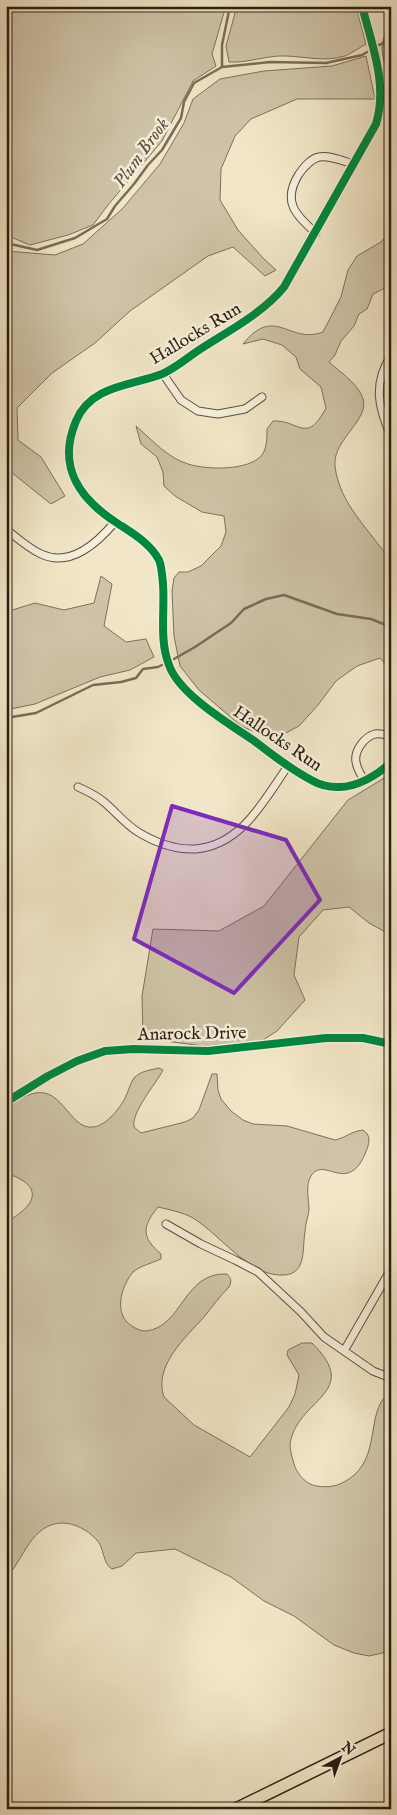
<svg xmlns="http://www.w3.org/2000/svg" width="397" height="1815" viewBox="0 0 397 1815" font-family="'IM FELL English',serif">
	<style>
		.green { fill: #cfc4a8; stroke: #7c715c }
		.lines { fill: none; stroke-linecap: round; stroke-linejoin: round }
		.stream { stroke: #786d59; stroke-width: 2.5 }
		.street-casing { stroke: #5b503e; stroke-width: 9 }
		.primary-casing { stroke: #291e11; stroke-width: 14 }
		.street { stroke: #f6efdb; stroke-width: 7 }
		.primary { stroke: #f1e6c7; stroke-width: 11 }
		.cycleway-casing { stroke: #f6efdb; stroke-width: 11 }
		.cycleway { stroke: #00873e; stroke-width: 8 }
		.marked { fill: #7b2cbf; fill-opacity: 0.2; stroke: #7b2cbf; stroke-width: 4; stroke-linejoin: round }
		.labels { text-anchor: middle; stroke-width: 5; stroke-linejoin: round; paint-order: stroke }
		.street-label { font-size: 18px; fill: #291e11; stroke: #f6efdb }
		.water-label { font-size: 19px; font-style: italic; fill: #5e5341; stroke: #f6efdb }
	</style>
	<rect width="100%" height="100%" fill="#f1e6c7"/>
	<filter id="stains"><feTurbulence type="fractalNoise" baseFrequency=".004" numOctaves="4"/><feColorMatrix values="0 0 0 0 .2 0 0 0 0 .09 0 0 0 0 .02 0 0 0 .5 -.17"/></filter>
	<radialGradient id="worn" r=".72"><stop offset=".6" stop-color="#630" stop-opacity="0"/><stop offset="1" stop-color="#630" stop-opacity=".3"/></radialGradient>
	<!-- green -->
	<path class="green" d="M6 6H224L225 9 212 54 216 66 193 81 162 141 108 205 93 225 68 235 30 245 6 235Z
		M237 6H356L366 44C359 48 352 53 345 56 323 63 301 55 279 56 262 57 246 63 229 62L226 46Z
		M391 28V90C389 68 372 45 391 28Z
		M366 56 375 99H297L251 119 235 136 221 169 220 200 238 230 263 258 276 270 265 276 233 247 208 256 130 311 95 343 52 373 17 408 18 440 41 457 65 496 51 504 6 468V251L55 255 83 244 123 208 160 164 184 123 193 99 220 79 264 71 332 66Z
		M391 221V285L373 294 367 309 359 314 354 326 341 341 335 355 329 362C340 372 354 381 361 394 375 418 332 438 335 466 339 504 371 531 391 562V671L380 658 357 666 336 681 318 705 299 726 282 735 266 737 241 726 199 690 180 666 174 636 172 591 174 578 179 572H188L201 566 221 546 226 532 224 516 202 512 175 496 164 486 163 472 157 457 141 444 136 426C152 440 168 458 188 464 207 470 249 471 262 455 267 448 267 438 267 429L273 421C300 420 306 445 326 408L321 387 300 369 296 357 282 345 263 339 243 344C275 304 289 345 323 332L341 297 348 270 357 256 381 242 387 235 389 224Z
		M101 576 112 584 104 626 126 642 146 639 154 657 130 670 100 677 35 704 6 710V612L35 603 64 610 94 603Z
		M391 774V935L369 923 349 907 323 910 299 937 294 975 305 1000 277 1031 260 1042 203 1046 143 1038 142 996 153 929 219 931 264 906 348 800Z
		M159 1068 163 1070C156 1084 131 1112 134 1127L141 1133 185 1122 193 1118 199 1110 212 1074H217L218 1090 221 1099 231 1111 243 1120 253 1124 287 1126 335 1140C345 1138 352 1131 363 1130 369 1134 370 1139 368 1146 350 1200 325 1154 311 1176 305 1185 309 1200 309 1210 308 1217 305 1225 305 1232 302 1248 307 1273 285 1275 250 1278 221 1235 193 1218 182 1212 170 1210 158 1207 142 1227 141 1237 161 1254V1259C152 1263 140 1266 133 1272 121 1286 113 1315 132 1326 136 1329 141 1331 146 1331 183 1327 183 1272 227 1274 231 1278 232 1281 229 1287 220 1296 212 1307 204 1317 186 1337 153 1366 164 1397L194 1425 250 1457 289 1407 295 1394 299 1375 287 1355 288 1350 302 1343H312C364 1394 295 1399 290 1445 290 1452 293 1460 295 1467 299 1476 307 1485 317 1486 329 1488 339 1486 349 1479 381 1458 366 1413 387 1395L391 1396V1651L369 1656 354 1653 334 1645 294 1616 264 1601 231 1577 175 1549 136 1553 122 1566 112 1569C102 1563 105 1548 96 1539 87 1530 75 1523 62 1523 31 1524 24 1559 6 1578V1222C37 1205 45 1186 6 1173V1109C12 1105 19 1099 26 1096 63 1079 67 1131 94 1127 107 1125 121 1107 126 1096 129 1090 130 1083 134 1078 140 1071 151 1070 159 1068Z"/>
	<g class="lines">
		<!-- stream -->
		<path class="stream" d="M379 45 391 40
			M222 67 270 62 326 63 362 55 367 52
			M6 243 37 250 75 238 107 219 115 206 134 184 148 165 162 150 181 118 184 102 194 83 222 67V45L230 6
			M174 659 195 647 231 623 244 609 266 599 284 595 337 614 371 619 391 627
			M6 718 36 713 93 685 121 682 136 678 143 669 158 667 162 665"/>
		<defs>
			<path id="street" d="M362 6C372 45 388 85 376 124L284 287C261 315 226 332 196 352 186 359 174 369 162 374 131 386 91 385 76 421 57 466 78 498 117 523 132 533 150 543 159 560 162 567 162 576 163 584 165 610 159 640 169 665 179 694 228 723 253 740 272 755 292 770 313 781 320 785 329 787 337 787 356 788 378 775 391 762
				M316 233C295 215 282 201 299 174 304 167 310 159 319 157 329 155 343 161 353 164
				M391 355C373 384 378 407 391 436
				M163 374 181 400 198 411 218 414 245 409 262 397
				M6 529C17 538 28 548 41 554 71 568 98 542 115 522
				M364 780C361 775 357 769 356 762 354 751 364 737 375 734 380 733 386 735 391 736
				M78 787C87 791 96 795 104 802 116 812 125 824 138 832 156 843 175 850 196 849 242 845 264 800 288 766
				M6 1102 48 1076 77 1061 105 1051 133 1049 208 1051 326 1038H363L391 1044
				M166 1224 201 1244 235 1260 258 1272 301 1312 324 1337 373 1371 391 1378
				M344 1351 391 1269"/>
			<path id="primary" d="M236 1809 391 1733"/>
		</defs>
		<!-- street casing -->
		<use href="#street" class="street-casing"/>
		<!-- primary casing -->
		<use href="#primary" class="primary-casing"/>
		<!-- street -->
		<use href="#street" class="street"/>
		<!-- primary -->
		<use href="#primary" class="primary"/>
		<defs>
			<path id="cycleway" d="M362 6C372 45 388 85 376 124L284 287C261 315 226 332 196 352 186 359 174 369 162 374 131 386 91 385 76 421 57 466 78 498 117 523 132 533 150 543 159 560 162 567 162 576 163 584 165 610 159 640 169 665 179 694 228 723 253 740 272 755 292 770 313 781 320 785 329 787 337 787 356 788 378 775 391 762
				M6 1102 48 1076 77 1061 105 1051 133 1049 208 1051 326 1038H363L391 1044"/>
		</defs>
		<!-- cycleway casing -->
		<use href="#cycleway" class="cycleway-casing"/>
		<!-- cycleway -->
		<use href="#cycleway" class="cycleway"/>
	</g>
	<!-- marked area -->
	<path class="marked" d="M172 806 286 840 320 900 234 993 134 939Z"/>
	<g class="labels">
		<!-- street labels -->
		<g class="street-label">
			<text transform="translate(195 333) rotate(-31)" y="6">Hallocks Run</text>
			<text transform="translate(278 738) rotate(34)" y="6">Hallocks Run</text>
			<text transform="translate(192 1033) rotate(-1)" y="6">Anarock Drive</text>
		</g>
		<!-- water labels -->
		<g class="water-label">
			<text transform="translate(140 152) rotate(-54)" y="7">Plum Brook</text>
		</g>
	</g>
	<!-- margin -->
	<rect width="397" height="1815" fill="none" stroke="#f1e6c7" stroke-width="25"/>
	<rect x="8" y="8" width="382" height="1800" fill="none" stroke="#291e11" stroke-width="2.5"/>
	<rect x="12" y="12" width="372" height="1790" fill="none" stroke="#291e11"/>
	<!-- north arrow -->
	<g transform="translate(340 1758) rotate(41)" stroke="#f6efdb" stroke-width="4" paint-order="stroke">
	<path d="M0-4L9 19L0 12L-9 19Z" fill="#291e11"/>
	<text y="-8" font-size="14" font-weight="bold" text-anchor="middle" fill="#291e11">N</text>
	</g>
	<rect width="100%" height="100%" filter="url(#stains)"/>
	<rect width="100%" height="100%" fill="url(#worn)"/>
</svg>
